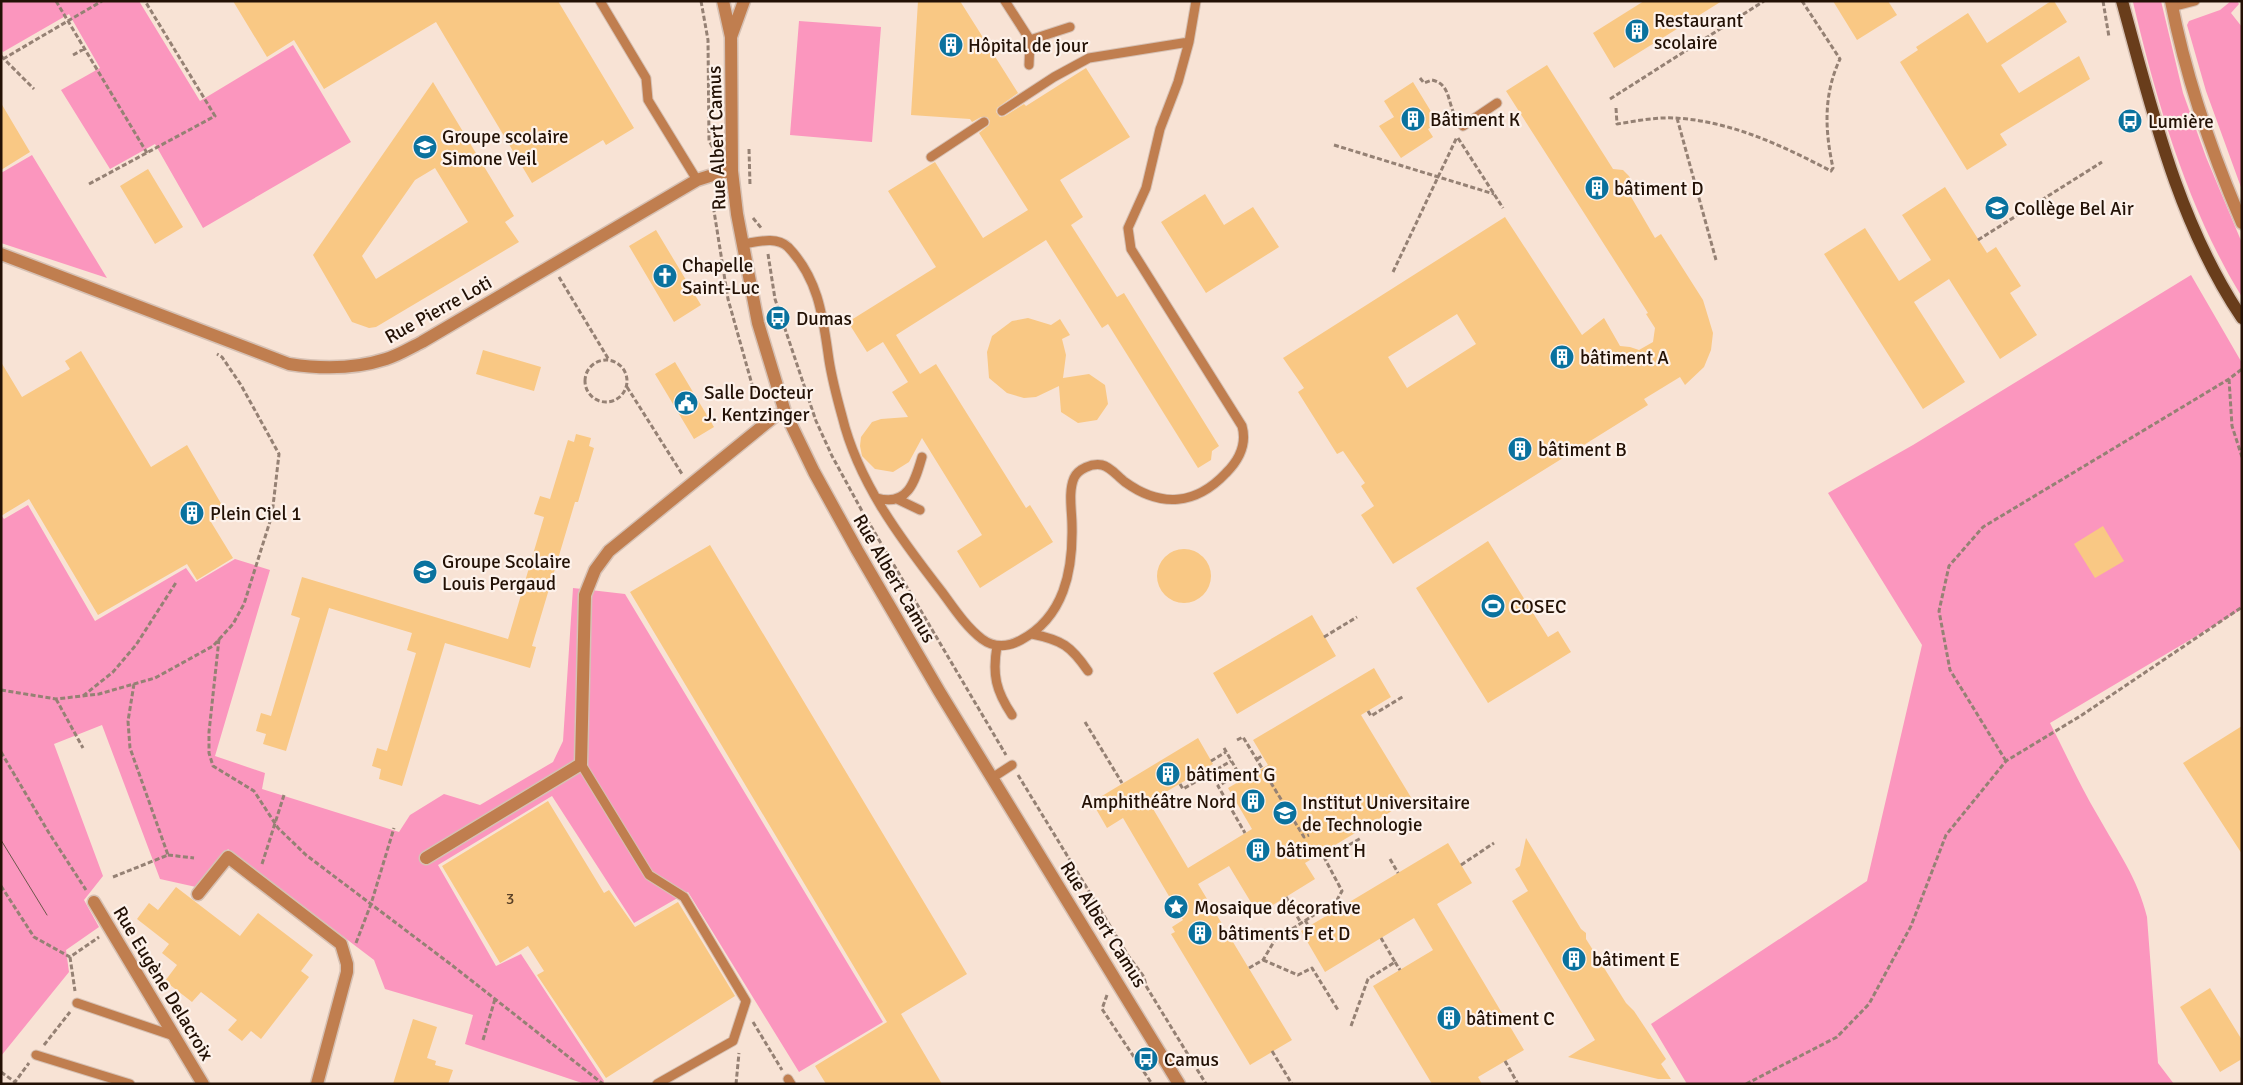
<svg xmlns="http://www.w3.org/2000/svg" width="2243" height="1085" viewBox="0 0 2243 1085" font-family="Signika,sans-serif">
	<style>
		.green { fill: #fb96be }
		.building { fill: #f9c884; fill-rule: evenodd }
		.lines { fill: none; stroke-linecap: round; stroke-linejoin: round }
		.lane-casing { stroke: #d6c1b4; stroke-width: 11 }
		.street-casing { stroke: #d6c1b4; stroke-width: 15 }
		.primary-casing { stroke: #d6c1b4; stroke-width: 15 }
		.path { stroke: #958174; stroke-width: 3; stroke-dasharray: 5 2.5; stroke-linecap: butt }
		.lane { stroke: #c07e4f; stroke-width: 9 }
		.street { stroke: #c07e4f; stroke-width: 12 }
		.primary { stroke: #693d1b; stroke-width: 12 }
		.tram { stroke: #6b584b; stroke-width: 1 }
		.labels { text-anchor: middle; stroke-width: 4.5; stroke-linejoin: round; paint-order: stroke }
		.number-label { font-size: 16px; fill: #583f25 }
		.poi-label { font-size: 19px; fill: #231105; stroke: #fdf2eb; text-anchor: start }
		.street-label { font-size: 19px; fill: #231105; stroke: #fdf2eb }
	</style>
	<rect width="100%" height="100%" fill="#f8e3d5"/>
	<!-- green -->
	<path class="green" d="M1 1H139L200 101 293 45 351 142 203 228 155 144 110 169 61 90 100 68 69 14 3 52 1 48Z
		M2161 1 2183 93 2206 157 2242 243V297C2188 210 2156 100 2133 2Z
		M2231 1H2237L2239 4 2231 13 2242 27V190L2206 91 2187 25 2189 21 2220 10Z
		M799 21 881 27 872 142 790 135Z
		M32 155 107 278 1 243V173Z
		M2191 275 2242 363V609L2050 723C2066 754 2080 786 2098 816 2117 850 2138 879 2147 917L2158 1063 2174 1084H1687L1651 1024 1867 881 1922 645 1828 493 1913 445Z
		M28 505 95 621 186 568 196 582 235 559 270 570 215 756 265 773 262 789 399 832 410 815 444 794 480 805 553 762 563 741 573 588 625 594 883 1022 799 1072 688 892 634 923 552 796 438 865 496 966 521 954 604 1081 603 1084H585L465 1044 473 1015 385 989 374 960 228 849 196 887 160 879 102 725 54 744 103 876 84 900 99 927 66 950 69 972 1 1056V515L4 519Z"/>
	<!-- building -->
	<path class="building" d="M233 1H558L634 128 606 145 603 140 532 183 436 22 324 89 294 40 267 57Z
		M918 1H960L1018 93 997 108 996 112 1000 117 1005 116 1024 104 1026 106 1086 68 1130 137 1060 180 1083 217 1071 225 1117 297 1124 293 1219 446 1212 451 1211 460 1198 468 1108 324 1102 328 1046 240 896 335 920 374 936 364 1026 508 1030 505 1053 542 980 588 957 551 982 535 922 438 909 462 893 472 875 469 862 456 860 446 861 437 872 422 881 419 908 417 892 392 908 382 883 342 867 352 848 322 936 267 888 191 935 162 983 238 1028 210 979 133 989 125 990 121 987 117H981L972 122 970 119 911 115Z
		M1644 1H1722L1614 68 1593 33Z
		M1833 1H1888L1897 15 1857 40Z
		M2051 1H2054L2067 22 2001 65 2019 93 2079 56 2090 79 2000 134 2007 145 1967 170 1900 62 1918 50 1916 47 1968 13 1987 43Z
		M1547 65 1613 169 1623 170 1629 176 1633 184 1630 195 1655 238 1661 234 1703 300 1713 333 1711 350 1704 367 1685 385 1680 377 1644 399 1648 405 1393 564 1361 515 1374 506 1361 486 1365 483 1343 451 1337 454 1298 392 1304 388 1283 358 1505 217 1582 335 1604 318 1620 346 1630 347 1639 350 1653 342 1655 328 1646 314 1648 313 1506 91ZM1457 314 1476 344 1407 388 1388 357Z
		M433 82 514 216 505 222 519 242 376 327 369 328 352 322 313 255ZM435 168 468 222 376 279 362 256 415 180Z
		M1413 82 1438 123 1428 129 1433 137 1401 158 1379 126 1394 117 1384 101Z
		M1 103 30 152 1 170Z
		M148 169 183 227 155 244 120 186Z
		M1945 187 1987 253 1996 247 2021 286 2010 293 2037 335 2000 359 1949 279 1914 302 1965 382 1923 409 1824 254 1865 228 1899 281 1931 260 1902 215Z
		M1205 194 1224 225 1253 207 1279 247 1206 293 1161 222Z
		M656 230 701 305 674 322 629 246Z
		M1028 318 1051 325 1060 319 1070 335 1062 339 1066 355 1063 378 1089 374 1105 385 1108 404 1097 420 1078 423 1061 412 1059 386 1036 397 1024 398 1007 393 989 378 987 352 992 336 1012 321Z
		M483 350 541 367 534 391 476 374Z
		M81 351 151 467 187 445 226 512 211 522 233 558 197 580 187 564 98 615 29 499 1 516V362L22 397 70 369 65 361Z
		M675 362 714 427 694 439 655 374Z
		M576 434 591 438 589 446 594 448 578 502H575L532 646 536 647 530 668 445 643 402 786 379 779 381 769 372 766 377 748 387 751 416 653 407 650 412 633 329 608 286 751 263 744 266 734 256 731 261 713 271 716 300 618 291 615 302 577 508 639 544 517 534 514 540 496 550 499 568 440 574 442Z
		M2103 526 2124 561 2095 578 2074 544Z
		M1488 541 1548 637 1558 631 1571 652 1488 703 1416 588Z
		M710 545 967 974 901 1014 942 1084H826L815 1066 887 1022 630 592Z
		M1157 576a27 27 0 1 1 54 0a27 27 0 1 1-54 0Z
		M1312 615 1336 656 1237 714 1213 673Z
		M1374 668 1391 697 1361 715 1412 799 1305 863 1315 879 1258 914 1229 866 1198 884 1292 1040 1250 1065 1171 934 1175 932 1172 927 1183 920 1123 818 1107 828 1092 802 1198 738 1213 764 1149 802 1188 868 1252 829 1228 788 1268 765 1253 740Z
		M2242 726V854L2183 763Z
		M548 801 604 893 609 890 635 927 678 902 735 996 606 1078 537 975 544 971 528 946 500 963 442 866Z
		M1526 838 1581 929 1586 933V939L1626 1003 1634 1011 1666 1059 1661 1064 1671 1079H1658L1568 1057 1595 1040 1512 901 1528 891 1515 869 1520 866Z
		M1448 843 1472 883 1437 904 1524 1050 1478 1077 1482 1084H1432L1373 986 1433 950 1414 918 1325 972 1301 931Z
		M176 887 240 936 258 913 313 955 301 971 309 977 261 1039 251 1031 242 1041 228 1030 237 1020 201 992 192 1002 165 981 177 965 162 953 169 944 137 919 149 903 158 910Z
		M2210 988 2242 1040V1059L2220 1072 2180 1007Z
		M413 1019 437 1027 427 1058 436 1061 435 1065 453 1070 448 1084H393Z"/>
	<g class="lines">
		<defs>
			<path id="lane" d="M600 1 646 78 648 100 697 180
				M1005 1 1030 40 1029 65
				M2172 7 2195 1
				M1030 40 1070 27
				M1002 111 1054 77 1089 58 1189 42
				M1463 126 1497 103
				M931 157 984 122
				M743 244C757 242 776 236 788 247 819 279 823 318 829 360 832 379 837 398 842 416 858 482 900 538 942 592 953 607 966 627 982 639 994 648 1008 647 1021 640 1064 617 1073 571 1072 526 1072 511 1068 492 1074 478 1078 469 1092 463 1102 465 1111 467 1118 477 1125 482 1161 508 1196 505 1226 473 1239 460 1247 444 1242 426L1131 249 1128 228 1146 188 1160 129 1178 82 1189 42 1196 1
				M877 498C908 507 915 481 922 457
				M897 499 920 510
				M1032 634C1062 640 1071 646 1088 671
				M997 646C992 675 996 691 1012 715
				M581 764 649 875 684 897 746 1001 733 1041 657 1084
				M992 778 1012 765
				M77 1003 174 1036
				M36 1055 130 1084
				M788 1079 791 1084"/>
			<path id="street" d="M723 1 731 37 732 171 737 214 758 323 785 412 814 472 857 550 939 691 1179 1084
				M2171 1C2186 78 2211 151 2242 223
				M731 37 744 1
				M1 254 289 364C321 369 355 369 386 359 399 355 410 348 422 342L697 180 719 173 732 171
				M426 858 581 764 585 595 595 570 609 551 775 416 785 412
				M198 894 228 857 341 944 347 964V972L317 1084
				M94 902 203 1084"/>
			<path id="primary" d="M2122 1C2152 110 2178 223 2242 318"/>
		</defs>
		<!-- lane casing -->
		<use href="#lane" class="lane-casing"/>
		<!-- street casing -->
		<use href="#street" class="street-casing"/>
		<!-- primary casing -->
		<use href="#primary" class="primary-casing"/>
		<!-- path -->
		<path class="path" d="M56 1 147 153
			M701 1 708 40 709 141 716 153
			M2103 1 2109 37
			M73 55 84 49
			M1 56 34 89
			M3 59 102 1
			M1420 78 1424 83 1432 80C1451 84 1447 103 1456 117
			M1610 99 1764 1
			M1616 108 1617 124C1636 121 1656 117 1675 118 1731 121 1783 146 1831 171L1833 168C1825 131 1823 95 1840 59L1802 1
			M1677 118 1716 260
			M1458 138 1503 208
			M1334 145 1494 194
			M749 149 750 185
			M89 184 215 116 145 1
			M719 193 714 211 728 299 753 388 765 399
			M753 218 762 229
			M1978 240 2102 162
			M768 254 775 299 816 421 832 456 862 511 1006 755
			M1393 272 1457 137
			M559 277 609 360
			M585 381a21 21 0 1 1 42 0a21 21 0 1 1-42 0Z
			M2229 379 2232 426 2242 457
			M627 387 682 474
			M1324 637 1357 617
			M219 639 209 732V753L213 766 254 791 278 828 306 855 453 966 603 1084
			M1 690 56 699 99 694 155 678 213 646 233 624 244 604 272 515 279 454 241 385 222 357 217 354
			M83 696 113 672 136 645 177 581
			M56 699 83 748
			M1368 711 1371 716 1404 696
			M1085 722 1122 783
			M1237 740 1243 737 1304 837 1309 835
			M1224 748 1239 774 1218 786 1245 833
			M1 752 49 833 86 890
			M1257 759 1262 756
			M1211 761 1226 752
			M2006 761 1950 670 1939 611 1949 566 1983 527 2229 379 2242 369
			M1239 774 1242 780
			M1018 775 1129 957 1144 977 1146 986 1206 1084
			M1180 784 1183 789 1231 761
			M168 855 194 858
			M1390 859 1398 873
			M262 864 284 795
			M1461 865 1494 843
			M113 877 168 855 130 748 128 721 134 684
			M1 886 34 937 70 957 99 937
			M1286 897 1301 923
			M1305 920 1309 927
			M356 943 371 904 394 828
			M70 957 75 991
			M1263 960 1298 975 1312 968 1338 1010
			M1395 962 1400 970
			M1249 968 1263 960 1275 940 1337 900 1342 891 1325 859 1361 838
			M1107 995 1102 1009 1152 1084
			M753 1022 782 1070
			M1351 1026 1368 979 1395 962 1381 938
			M483 1040 495 999
			M44 1045 70 1012
			M1272 1051 1292 1084
			M1505 1061 1518 1084
			M1 1072 15 1082 29 1063
			M736 1084 739 1053
			M1746 1084 1837 1037 1869 1004 1911 926 1946 835 2006 761 2082 715 2242 607"/>
		<!-- lane -->
		<use href="#lane" class="lane"/>
		<!-- street -->
		<use href="#street" class="street"/>
		<!-- primary -->
		<use href="#primary" class="primary"/>
		<!-- tram -->
		<path class="tram" d="M1 840 47 915"/>
	</g>
	<!-- icons -->
	<defs>
		<symbol id="building-disc" viewBox="-11 -11 22 22"><circle r="9.5" fill="#0a729e" stroke="#fdf2eb"/><path d="M-4-6H4V6H1V3H-1V6H-4ZM-2.5-4.3h1.7v1.8h-1.7ZM.8-4.3h1.7v1.8H.8ZM-2.5-1h1.7V.8h-1.7ZM.8-1h1.7V.8H.8Z" fill="#fff"/></symbol>
		<symbol id="bus-disc" viewBox="-11 -11 22 22"><circle r="9.5" fill="#0a729e" stroke="#fdf2eb"/><path d="M-5-6H5V4H4V6H2V4H-2V6H-4V4H-5ZM-3.5-4V0h7V-4ZM-3.5 1.2v1.5H-2V1.2ZM2 1.2v1.5H3.5V1.2Z" fill="#fff"/></symbol>
		<symbol id="school-disc" viewBox="-11 -11 22 22"><circle r="9.5" fill="#0a729e" stroke="#fdf2eb"/><path d="M0-5L7-2L0 1L-7-2ZM-4 1L0 2.5L4 1V4Q0 6-4 4Z" fill="#fff"/></symbol>
		<symbol id="church-disc" viewBox="-11 -11 22 22"><circle r="9.5" fill="#0a729e" stroke="#fdf2eb"/><path d="M-1.2-6h2.4v3.5h3.3v2.4h-3.3V6h-2.4V-.1h-3.3v-2.4h3.3Z" fill="#fff"/></symbol>
		<symbol id="civic-disc" viewBox="-11 -11 22 22"><circle r="9.5" fill="#0a729e" stroke="#fdf2eb"/><path d="M-.6-6.5H3V-4.5H.6V-3L4-1V1h2V6H-6V1h2V-1L-.6-3ZM-1.2 2.5V6h2.4V2.5Z" fill="#fff"/></symbol>
		<symbol id="stadium-disc" viewBox="-11 -11 22 22"><circle r="9.5" fill="#0a729e" stroke="#fdf2eb"/><path d="M0-5a6.5 5 0 1 0 0 10a6.5 5 0 1 0 0-10ZM-3.5-1.8h7v3.6h-7Z" fill="#fff"/></symbol>
		<symbol id="university-disc" viewBox="-11 -11 22 22"><circle r="9.5" fill="#0a729e" stroke="#fdf2eb"/><path d="M0-5L7-2L0 1L-7-2ZM-4 1L0 2.5L4 1V4Q0 6-4 4Z" fill="#fff"/></symbol>
		<symbol id="sight-disc" viewBox="-11 -11 22 22"><circle r="9.5" fill="#0a729e" stroke="#fdf2eb"/><path d="M0-6L1.8-2.2L6-1.7L2.9 1.2L3.7 5.4L0 3.3L-3.7 5.4L-2.9 1.2L-6-1.7L-1.8-2.2Z" fill="#fff"/></symbol>
	</defs>
	<g fill-rule="evenodd">
		<use href="#building-disc" x="1623" y="17" width="28" height="28"/>
		<use href="#building-disc" x="937" y="31" width="28" height="28"/>
		<use href="#building-disc" x="1399" y="105" width="28" height="28"/>
		<use href="#bus-disc" x="2116" y="107" width="28" height="28"/>
		<use href="#school-disc" x="411" y="133" width="28" height="28"/>
		<use href="#building-disc" x="1583" y="174" width="28" height="28"/>
		<use href="#school-disc" x="1983" y="194" width="28" height="28"/>
		<use href="#church-disc" x="651" y="262" width="28" height="28"/>
		<use href="#bus-disc" x="764" y="304" width="28" height="28"/>
		<use href="#building-disc" x="1548" y="343" width="28" height="28"/>
		<use href="#civic-disc" x="672" y="389" width="28" height="28"/>
		<use href="#building-disc" x="1506" y="435" width="28" height="28"/>
		<use href="#building-disc" x="178" y="499" width="28" height="28"/>
		<use href="#school-disc" x="411" y="558" width="28" height="28"/>
		<use href="#stadium-disc" x="1479" y="592" width="28" height="28"/>
		<use href="#building-disc" x="1154" y="760" width="28" height="28"/>
		<use href="#building-disc" x="1239" y="787" width="28" height="28"/>
		<use href="#university-disc" x="1271" y="799" width="28" height="28"/>
		<use href="#building-disc" x="1244" y="836" width="28" height="28"/>
		<use href="#sight-disc" x="1162" y="893" width="28" height="28"/>
		<use href="#building-disc" x="1186" y="919" width="28" height="28"/>
		<use href="#building-disc" x="1560" y="945" width="28" height="28"/>
		<use href="#building-disc" x="1435" y="1004" width="28" height="28"/>
		<use href="#bus-disc" x="1132" y="1045" width="28" height="28"/>
	</g>
	<g class="labels">
		<!-- number labels -->
		<g class="number-label">
			<text x="510" y="904">3</text>
		</g>
		<!-- poi labels -->
		<g class="poi-label">
			<text x="1654" y="27">Restaurant<tspan x="1654" dy="22">scolaire</tspan></text>
			<text x="968" y="52">Hôpital de jour</text>
			<text x="1430" y="126">Bâtiment K</text>
			<text x="2148" y="128">Lumière</text>
			<text x="442" y="143">Groupe scolaire<tspan x="442" dy="22">Simone Veil</tspan></text>
			<text x="1614" y="195">bâtiment D</text>
			<text x="2014" y="215">Collège Bel Air</text>
			<text x="682" y="272">Chapelle<tspan x="682" dy="22">Saint-Luc</tspan></text>
			<text x="796" y="325">Dumas</text>
			<text x="1580" y="364">bâtiment A</text>
			<text x="704" y="399">Salle Docteur<tspan x="704" dy="22">J. Kentzinger</tspan></text>
			<text x="1538" y="456">bâtiment B</text>
			<text x="210" y="520">Plein Ciel 1</text>
			<text x="442" y="568">Groupe Scolaire<tspan x="442" dy="22">Louis Pergaud</tspan></text>
			<text x="1510" y="613">COSEC</text>
			<text x="1186" y="781">bâtiment G</text>
			<text x="1236" y="808" text-anchor="end">Amphithéâtre Nord</text>
			<text x="1302" y="809">Institut Universitaire<tspan x="1302" dy="22">de Technologie</tspan></text>
			<text x="1276" y="857">bâtiment H</text>
			<text x="1194" y="914">Mosaique décorative</text>
			<text x="1218" y="940">bâtiments F et D</text>
			<text x="1592" y="966">bâtiment E</text>
			<text x="1466" y="1025">bâtiment C</text>
			<text x="1164" y="1066">Camus</text>
		</g>
		<!-- street labels -->
		<g class="street-label">
			<text transform="translate(716 138) rotate(-92)" y="7">Rue Albert Camus</text>
			<text transform="translate(438 309) rotate(-29)" y="7">Rue Pierre Loti</text>
			<text transform="translate(895 578) rotate(60)" y="7">Rue Albert Camus</text>
			<text transform="translate(1104 924) rotate(58)" y="7">Rue Albert Camus</text>
			<text transform="translate(164 983) rotate(59)" y="7">Rue Eugène Delacroix</text>
		</g>
	</g>
	<!-- border -->
	<rect width="2243" height="1085" fill="none" stroke="#231105" stroke-width="5"/>
</svg>
